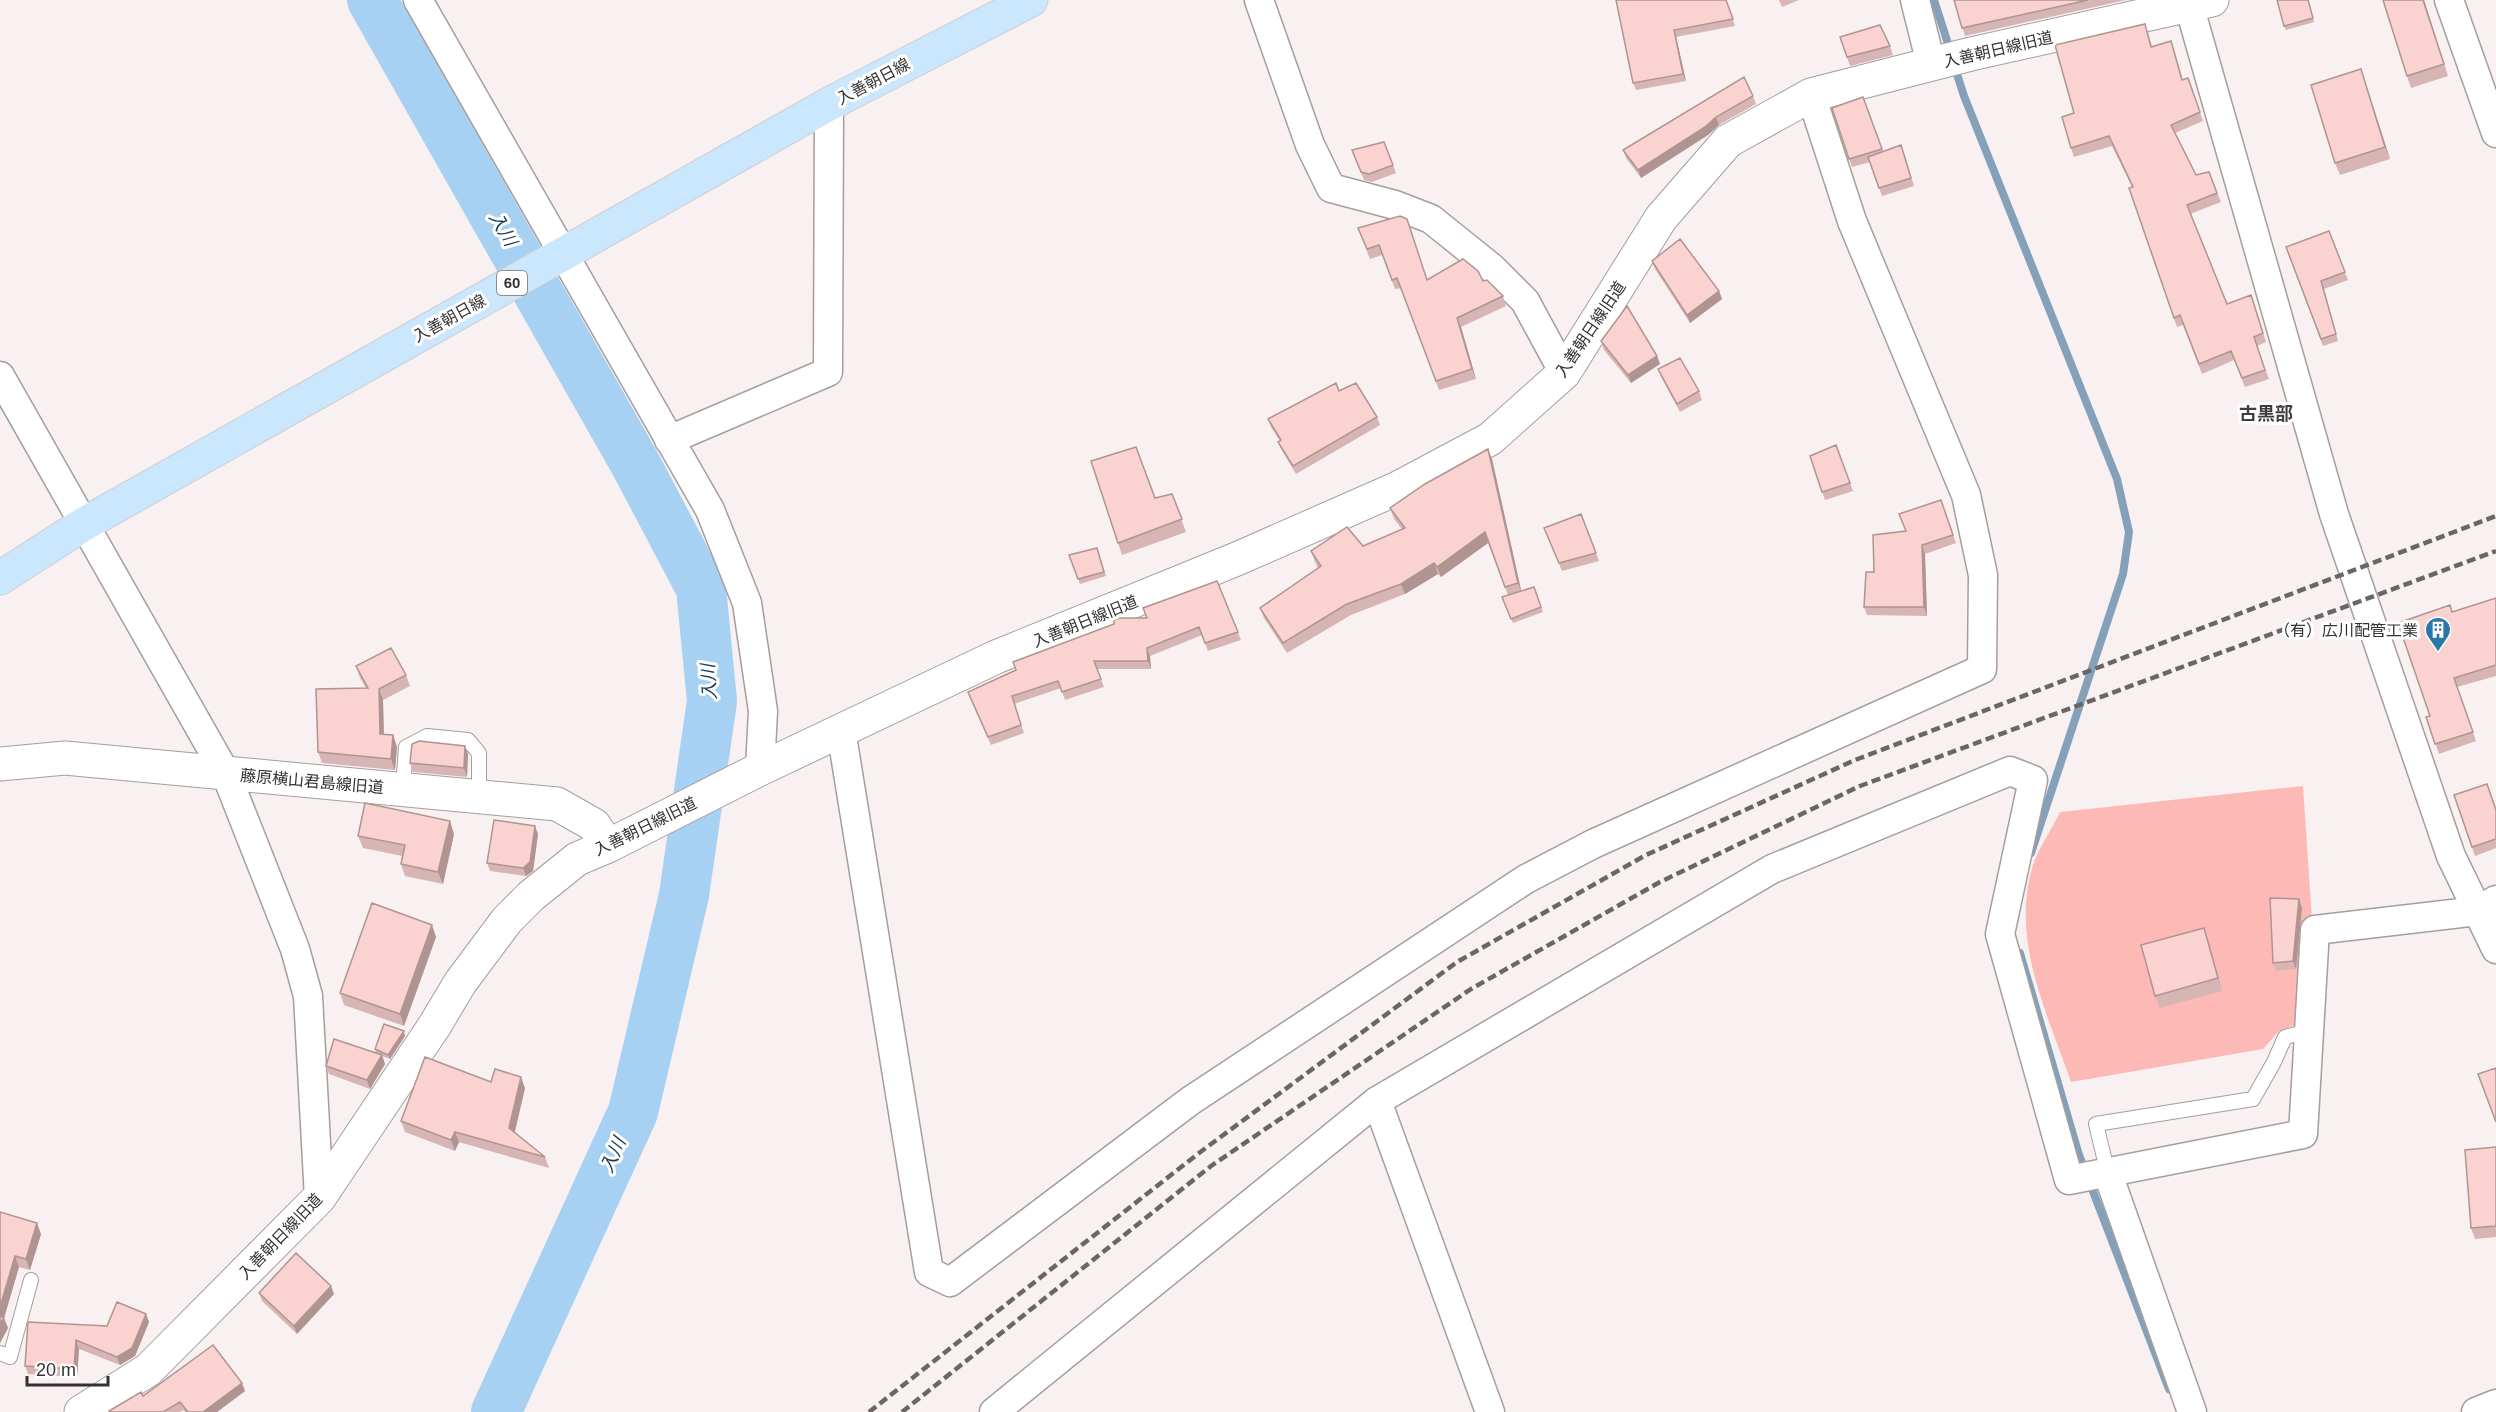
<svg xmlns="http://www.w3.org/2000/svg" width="2496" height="1412" viewBox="0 0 2496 1412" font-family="Helvetica,'Noto Sans JP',sans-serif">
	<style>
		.green { fill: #fdb9b5 }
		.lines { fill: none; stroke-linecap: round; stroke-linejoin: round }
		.stream { stroke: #84a1b9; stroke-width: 8 }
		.river { stroke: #a6d1f3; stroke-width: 50 }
		.lane-casing { stroke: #a59e9d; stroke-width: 16 }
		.street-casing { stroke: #a59e9d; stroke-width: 31 }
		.secondary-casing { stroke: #a59e9d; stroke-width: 35 }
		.primary-casing { stroke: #cfcece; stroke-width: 35 }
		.lane { stroke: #fff; stroke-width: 14 }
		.street { stroke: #fff; stroke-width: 28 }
		.secondary { stroke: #fff; stroke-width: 33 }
		.primary { stroke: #cbe7fd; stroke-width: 33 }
		.rail { stroke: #6b6666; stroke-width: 4.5; stroke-dasharray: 9 4.5; stroke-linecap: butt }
		.wall { fill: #d7b5b4 }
		.shaded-wall { fill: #af9492 }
		.building { fill: #fad3d1; stroke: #af9492; stroke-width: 1.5 }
		.labels { text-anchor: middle; stroke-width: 6; stroke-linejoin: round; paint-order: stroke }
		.shield { fill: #fff; stroke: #727070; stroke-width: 1.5 }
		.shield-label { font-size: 15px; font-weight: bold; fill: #353232 }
		.street-label { font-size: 16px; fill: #353232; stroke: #fff }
		.poi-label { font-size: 16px; fill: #353232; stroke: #fff; text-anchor: end }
		.water-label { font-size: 18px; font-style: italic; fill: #193950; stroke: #fff }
		.neighbourhood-label { font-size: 18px; font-weight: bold; fill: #423c3b; stroke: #fff }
	</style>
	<rect width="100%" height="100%" fill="#f9f1f1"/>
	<!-- green -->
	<path class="green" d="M2303 786 2312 920 2302 1023 2279 1031 2263 1049 2071 1082C2047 1012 2010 940 2033 865 2039 847 2052 829 2060 812Z"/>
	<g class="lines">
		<!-- stream -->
		<path class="stream" d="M1934 0 1951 53
			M1954 65 1964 96 2117 479 2129 532 2123 574 2031 853
			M2020 953 2079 1155 2169 1389"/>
		<!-- river -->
		<path class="river" d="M372 0 636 465 701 588 712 701 684 895 633 1112 496 1412"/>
		<defs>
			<path id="lane" d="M403 788 406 747 427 736 468 740 479 753V795
				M2108 1174 2096 1124 2253 1099 2274 1062 2285 1037 2309 1031
				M0 1353 10 1357 31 1280"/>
			<path id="street" d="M418 0 710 510 747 603 763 711 760 769
				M1259 0 1310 145 1331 188 1395 205 1431 219 1492 268 1525 301 1564 373
				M1915 0 1931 64
				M2449 0 2496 133
				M2189 5 2334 514 2451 856 2496 949
				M0 376 226 774 295 949 308 996 319 1198
				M669 440 828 372 829 104
				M841 730 929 1272 950 1282 1190 1101 1526 879 1593 844 1982 669 1983 575 1966 495 1852 221 1811 95
				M1377 1101 1490 1412
				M2108 1174 2192 1412
				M994 1412 1377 1101 1772 869 2010 771 2033 780 2000 934 2069 1180 2303 1134 2315 930 2478 911 2496 900
				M2476 1412 2496 1404"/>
			<path id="secondary" d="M0 764 65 758 557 804 594 825 608 846
				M81 1412 148 1370 319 1198 435 1025 460 983 507 920 531 896 577 859 608 846 760 769 996 657 1239 558 1398 488 1490 439 1564 373 1661 218 1728 141 1811 95 1971 54 2212 0"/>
			<path id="primary" d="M0 578 84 524 829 104 1031 0"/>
		</defs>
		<!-- lane casing -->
		<use href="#lane" class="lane-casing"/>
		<!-- street casing -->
		<use href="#street" class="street-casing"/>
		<!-- secondary casing -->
		<use href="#secondary" class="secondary-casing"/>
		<!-- primary casing -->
		<use href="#primary" class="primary-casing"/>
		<!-- lane -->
		<use href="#lane" class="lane"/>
		<!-- street -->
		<use href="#street" class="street"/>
		<!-- secondary -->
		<use href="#secondary" class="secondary"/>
		<!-- primary -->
		<use href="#primary" class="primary"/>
		<!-- rail -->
		<path class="rail" d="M869 1412 1199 1153 1457 962 1646 855 1855 760 2496 516
			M902 1412 1211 1166 1471 989 1660 882 1860 786 2496 551"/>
	</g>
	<!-- wall -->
	<path class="wall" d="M1616 0H1726L1735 26 1676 37 1686 81 1636 90 1633 83Z
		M1779 0H1799L1782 7Z
		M1954 0H2126L1965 36Z
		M2308 0 2314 22 2286 30 2284 26Z
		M2424 0 2448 76 2411 88 2407 76Z
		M2145 24 2152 46 2174 50 2183 80 2188 78 2203 121 2175 133 2196 175 2209 172 2221 202 2190 214 2227 304H2254L2266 342 2257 346 2269 379 2245 387 2234 360 2202 374 2183 325 2177 327 2129 188 2132 187 2112 146 2074 157 2071 148 2074 113Z
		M1840 37 1890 46 1893 55 1850 66Z
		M2361 69 2390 159 2340 175 2335 163Z
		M1753 96 1756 104 1719 125 1708 135 1641 178 1626 158 1623 150Z
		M1863 97 1883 152 1904 153 1914 186 1882 196 1870 162 1852 167 1832 108Z
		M1352 150 1393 165 1396 173 1372 182 1364 180Z
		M1358 228 1427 279 1483 281 1503 296 1506 306 1461 327 1476 379 1439 390 1401 288 1395 289 1382 255 1370 259Z
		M2329 231 2348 280 2324 289 2338 341 2323 346 2286 247Z
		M1652 261 1719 291 1722 299 1690 323 1655 269Z
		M1601 341 1657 356 1660 364 1631 383 1604 350Z
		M1658 369 1699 391 1702 400 1680 412 1661 377Z
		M1339 391 1377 417 1380 425 1296 474 1281 449 1278 442 1280 441 1271 427 1268 419Z
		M1836 445 1853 491 1825 500 1810 456Z
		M1492 459 1521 591 1534 587 1543 612 1513 623 1502 597 1508 595 1488 543 1441 577 1438 574 1405 594 1351 615 1287 653 1264 618 1260 608 1318 568 1315 562 1311 551 1363 546 1402 529 1394 519 1390 508Z
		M1172 494 1186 532 1122 555 1118 543 1155 498Z
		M1941 500 1956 543 1925 554 1927 616 1867 615 1864 607 1874 572 1906 531Z
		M1581 514 1599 561 1562 571 1544 528Z
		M1097 548 1106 576 1080 584 1069 555Z
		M1217 581 1241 640 1208 651 1202 635 1150 656 1151 669H1097L1104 687 1065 700 1061 688 1014 704 1024 733 991 745 968 692 1016 670 1013 662 1147 618 1143 608Z
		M2496 598V676L2457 687 2476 741 2439 754 2426 717 2430 716 2452 612Z
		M356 666 406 675 410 686 383 700 384 735H393L397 747 395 770 322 763 318 752 366 688 360 678Z
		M468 754 467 777 413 772 410 763Z
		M2454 795 2496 810V848L2475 856Z
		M454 834 443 884 405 876 401 864 402 856 363 848 358 836Z
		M538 834 533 871 526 876 490 871 487 863Z
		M2299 899 2302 908 2296 969 2276 971 2273 963Z
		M436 937 404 1026 344 1005 340 993Z
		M2208 940 2222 991 2160 1008 2155 996Z
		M405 1036 390 1059 382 1056 385 1064 370 1089 329 1074 326 1066 376 1053 375 1049Z
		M491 1082 525 1088 515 1132 545 1157 549 1168 459 1142 455 1151 405 1132 401 1121Z
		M2496 1147V1237L2475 1239 2471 1228Z
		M0 1212 41 1234 30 1270 19 1267 4 1318 8 1328 0 1343Z
		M259 1293 334 1294 297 1334 262 1301Z
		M146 1314 149 1322 135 1356 120 1365 79 1349 77 1377 28 1374 25 1366 28 1322 107 1326Z
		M245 1391 217 1412H185L183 1410 180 1412H110L143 1396Z"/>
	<!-- shaded-wall -->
	<path class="shaded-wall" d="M2423 0H2424L2448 76 2444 64Z
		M1674 30 1676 37 1686 81 1683 74Z
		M2361 69 2365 82 2390 159 2385 147Z
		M1716 117 1719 125 1708 135 1641 178 1638 170Z
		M1719 291 1722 299 1690 323 1687 315Z
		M1457 318 1461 327 1476 379 1472 369Z
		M1657 356 1660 364 1631 383 1628 375Z
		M1488 449 1492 459 1522 594 1518 583Z
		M1485 532 1488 543 1441 577 1437 567Z
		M1922 545 1925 554 1927 616 1924 607Z
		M1434 563 1438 574 1405 594 1401 584Z
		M1147 648 1150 656 1151 669 1148 661Z
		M379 689 383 700 384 746 380 734Z
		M393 735 397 747 395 770 391 759Z
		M465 746 468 754 467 777 464 768Z
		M450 821 454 834 443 884 438 872Z
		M535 826 538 834 533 871 526 876 523 868Z
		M2299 899 2302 908 2296 969 2293 961Z
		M432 925 436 937 404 1026 400 1014Z
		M2204 928 2208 940 2222 991 2218 978Z
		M404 1031 405 1036 390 1059 388 1055Z
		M382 1055 385 1064 370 1089 367 1080Z
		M521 1077 525 1088 513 1139 509 1128Z
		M455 1132 459 1142 455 1151 451 1140Z
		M37 1223 41 1234 30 1270 26 1259Z
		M15 1256 19 1267 4 1318 8 1328 0 1343V1307Z
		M331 1286 334 1294 297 1334 294 1326Z
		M146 1314 149 1322 135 1356 120 1365 117 1357Z
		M76 1340 79 1349 77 1377 74 1369Z
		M242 1383 245 1391 217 1412H203Z"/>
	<!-- building -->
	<path class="building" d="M1616 0H1726L1733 19 1674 30 1683 74 1633 83Z
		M1954 0H2088L1962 28Z
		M2277 0H2308L2313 18 2284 26Z
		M2383 0H2423L2444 64 2407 76Z
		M2145 24 2151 47 2171 41 2182 80 2188 78 2200 112 2171 125 2196 175 2209 172 2217 193 2187 205 2227 304 2251 295 2263 333 2254 337 2265 370 2242 378 2231 351 2199 364 2180 315 2174 318 2129 188 2133 187 2109 136 2071 148 2062 117 2074 113 2055 45Z
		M1880 25 1890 46 1847 57 1840 37Z
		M2361 69 2385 147 2335 163 2311 85Z
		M1744 77 1753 96 1716 117 1705 127 1638 170 1623 150Z
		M1863 97 1882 149 1849 159 1832 108Z
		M1384 142 1393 165 1369 174 1361 172 1352 150Z
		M1901 145 1911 178 1879 188 1868 157Z
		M1400 216 1407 219 1427 280 1463 259 1478 271 1483 281 1487 280 1503 296 1457 318 1472 369 1436 381 1397 278 1392 280 1379 245 1367 249 1358 228Z
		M2329 231 2345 272 2321 281 2336 334 2321 339 2286 247Z
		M1680 239 1719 291 1687 315 1652 261Z
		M1627 306 1657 356 1628 375 1601 341Z
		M1680 358 1699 391 1677 404 1658 369Z
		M1336 383 1339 391 1356 383 1377 417 1293 466 1278 442 1281 440 1268 419Z
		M1836 445 1850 483 1822 492 1810 456Z
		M1136 447 1155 498 1172 494 1182 519 1118 543 1091 461Z
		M1488 449 1518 583 1505 587 1485 532 1437 567 1434 563 1401 584 1347 604 1283 643 1260 608 1321 566 1311 551 1347 527 1363 546 1405 528 1390 508 1425 484Z
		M1941 500 1953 535 1922 545 1924 607H1864L1866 572H1874L1873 535 1906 531 1899 514Z
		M1581 514 1596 553 1559 563 1544 528Z
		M1097 548 1104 572 1078 579 1069 555Z
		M1217 581 1238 632 1205 643 1199 627 1147 648 1148 661H1094L1101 679 1062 692 1058 681 1012 696 1021 725 988 737 968 692 1016 670 1013 662 1114 624V620L1120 618H1147L1143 608Z
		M1534 587 1541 607 1511 619 1502 597Z
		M2496 598V665L2454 678 2473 732 2435 744 2426 717 2430 716 2398 623 2450 605 2452 612Z
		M391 648 406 675 379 689 380 734 393 735 391 759 318 752 316 689 368 688 356 666Z
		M419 741 465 746 464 768 410 763 412 744Z
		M2487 784 2496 810V839L2472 847 2454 795Z
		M365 803 450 821 438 872 401 864 405 845 358 836Z
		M494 820 535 826 530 862 523 868 487 863Z
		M2270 898 2299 899 2293 961 2273 963Z
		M372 903 432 925 400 1014 340 993Z
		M2204 928 2218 978 2155 996 2141 945Z
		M384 1024 404 1031 388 1055 375 1049Z
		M334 1039 382 1055 367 1080 326 1066Z
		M425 1057 491 1082 495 1069 521 1077 509 1128 545 1157 455 1132 451 1140 401 1121Z
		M2496 1068V1122L2478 1074Z
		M2496 1147V1226L2471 1228 2465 1150Z
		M0 1212 37 1223 26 1259 15 1256 0 1307Z
		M296 1253 331 1286 294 1326 259 1293Z
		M117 1302 146 1314 132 1348 117 1357 76 1340 74 1369 25 1366 28 1322 107 1326Z
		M0 1317H4L0 1324Z
		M213 1345 242 1383 203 1412H188L180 1402 163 1412H110L109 1411 141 1392 143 1396Z"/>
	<!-- icons -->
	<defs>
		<symbol id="building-pin" viewBox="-11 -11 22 30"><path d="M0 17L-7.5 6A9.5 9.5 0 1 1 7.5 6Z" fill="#2b77aa" stroke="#fff"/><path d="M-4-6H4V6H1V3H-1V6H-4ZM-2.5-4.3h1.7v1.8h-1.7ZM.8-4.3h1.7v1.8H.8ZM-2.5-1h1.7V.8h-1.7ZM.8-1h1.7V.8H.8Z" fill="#fff"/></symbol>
	</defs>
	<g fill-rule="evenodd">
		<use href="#building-pin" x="2423" y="615" width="30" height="40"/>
	</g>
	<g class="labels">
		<!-- shield labels -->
		<rect class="shield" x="497" y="271" width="30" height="24" rx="4.5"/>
		<g class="shield-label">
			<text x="512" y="288">60</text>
		</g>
		<!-- street labels -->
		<g class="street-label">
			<text transform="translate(1998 49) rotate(-13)" y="6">入善朝日線旧道</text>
			<text transform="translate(873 81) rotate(-28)" y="6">入善朝日線</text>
			<text transform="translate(449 318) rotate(-29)" y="6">入善朝日線</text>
			<text transform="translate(1590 329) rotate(-56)" y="6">入善朝日線旧道</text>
			<text transform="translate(1085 621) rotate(-22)" y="6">入善朝日線旧道</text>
			<text transform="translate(312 781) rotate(5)" y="6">藤原横山君島線旧道</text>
			<text transform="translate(645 826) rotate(-26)" y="6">入善朝日線旧道</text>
			<text transform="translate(280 1236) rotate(-46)" y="6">入善朝日線旧道</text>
		</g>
		<!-- poi labels -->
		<g class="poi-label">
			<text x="2418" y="636">（有）広川配管工業</text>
		</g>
		<!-- water labels -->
		<g class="water-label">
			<text transform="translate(503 229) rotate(60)" y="6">入川</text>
			<text transform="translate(709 682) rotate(-94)" y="6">入川</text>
			<text transform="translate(613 1155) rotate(-66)" y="6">入川</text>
		</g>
		<!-- neighbourhood labels -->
		<g class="neighbourhood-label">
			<text x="2266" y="420">古黒部</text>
		</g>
	</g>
	<!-- scale -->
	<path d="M27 1376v9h81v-9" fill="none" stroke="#353232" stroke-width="3"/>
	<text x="36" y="1376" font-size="18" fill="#353232" stroke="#ffffff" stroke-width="4.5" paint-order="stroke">20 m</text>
</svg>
